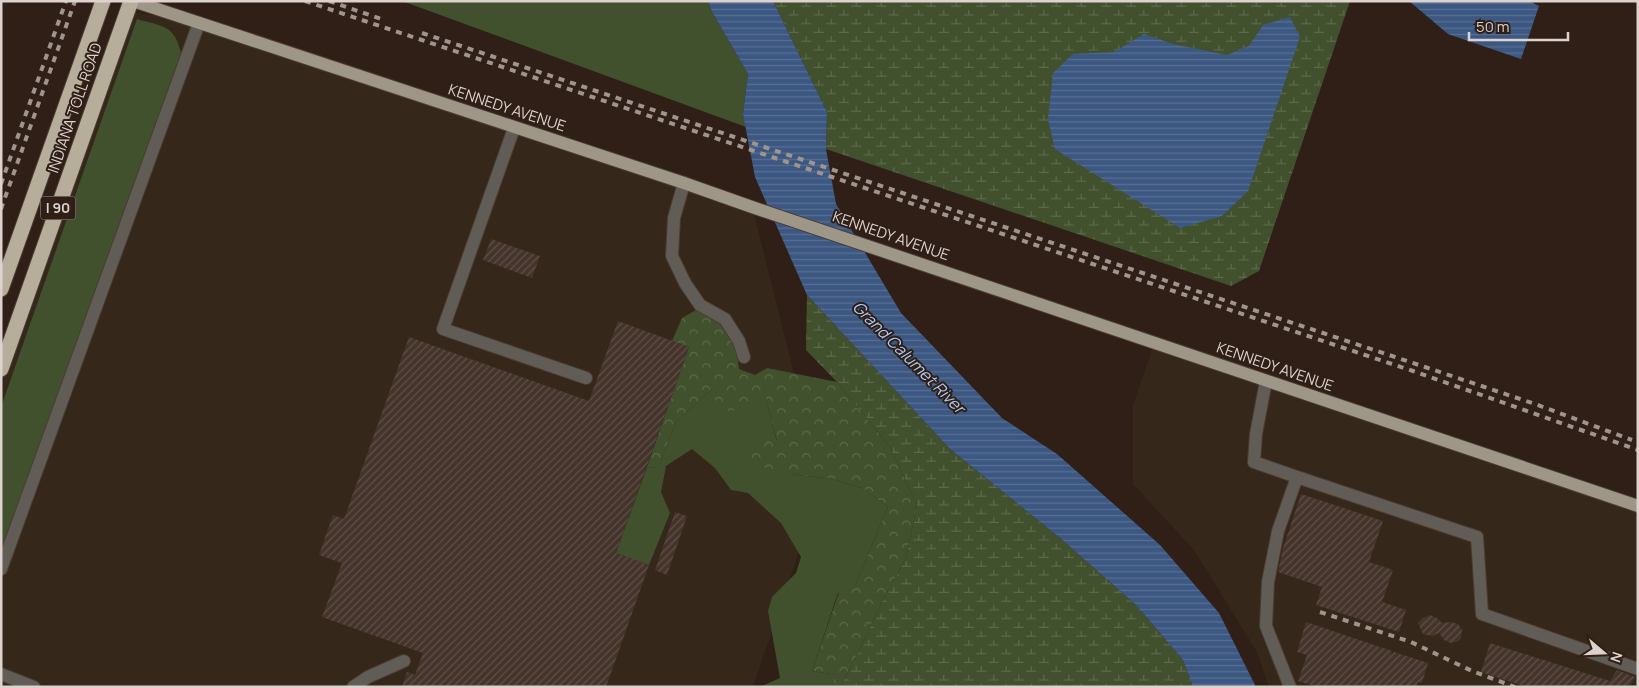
<svg xmlns="http://www.w3.org/2000/svg" width="1639" height="688" viewBox="0 0 1639 688" font-family="Manrope,sans-serif">
	<style>
		.industrial { fill: #35281a }
		.green { fill: #41512e }
		.forest { fill: url(#forest-crowns) }
		.wetland { fill: url(#wetland-marsh) }
		.water { fill: url(#water-rules) }
		.building { fill: url(#building-hatch) }
		.lines { fill: none; stroke-linecap: round; stroke-linejoin: round }
		.minor-casing { stroke: #4b3c34; stroke-width: 14 }
		.major-casing { stroke: #4b3c34; stroke-width: 14 }
		.highway-casing { stroke: #4b3c34; stroke-width: 17 }
		.minor { stroke: #615d56; stroke-width: 12 }
		.major { stroke: #9e9787; stroke-width: 12 }
		.highway { stroke: #b6ae9b; stroke-width: 15 }
		.rail { stroke: #a0948e; stroke-width: 4; stroke-dasharray: 6 6; stroke-linecap: butt }
		.labels { text-anchor: middle; stroke-width: 4; stroke-linejoin: round; paint-order: stroke }
		.shield { fill: #2f1f17; stroke: #a99c96; stroke-width: 1 }
		.shield-label { font-size: 14px; font-weight: bold; fill: #ddd2cd }
		.street-label { font-size: 15px; fill: #ddd2cd; stroke: #2f1f17 }
		.water-label { font-size: 16px; font-style: italic; fill: #afcaf2; stroke: #2f1f17 }
	</style>
	<defs>
		<pattern id="forest-crowns" width="20" height="18" patternUnits="userSpaceOnUse" patternTransform="scale(1.25)"><rect width="20" height="18" fill="#41512e"/><path d="M2 6a3 3 0 1 1 6 0M12 15a3 3 0 1 1 6 0" fill="none" stroke="#5c694b"/></pattern>
		<pattern id="wetland-marsh" width="20" height="14" patternUnits="userSpaceOnUse" patternTransform="scale(1.25)"><rect width="20" height="14" fill="#41512e"/><path d="M1 5h8M5 5V1M11 12h8M15 12V8" fill="none" stroke="#5c694b"/></pattern>
		<pattern id="water-rules" width="6" height="5" patternUnits="userSpaceOnUse" patternTransform="scale(1.25)"><rect width="6" height="5" fill="#3c5882"/><path d="M0 2.5h6" fill="none" stroke="#586f92"/></pattern>
		<pattern id="building-hatch" width="6" height="6" patternUnits="userSpaceOnUse" patternTransform="scale(1.25)"><rect width="6" height="6" fill="#45342b"/><path d="M-1 1l2-2M0 6l6-6M5 7l2-2" fill="none" stroke="#5f5049"/></pattern>
	</defs>
	<rect width="100%" height="100%" fill="#2f1f17"/>
	<!-- industrial -->
	<path class="industrial" d="M132 12 200 23 752 207 822 484 753 687H1V369Z
		M1155 341 1638 505V687H1269L1257 652 1194 550 1133 484V405Z"/>
	<!-- green -->
	<path class="green" d="M402 1H708L712 12 748 74 743 114 746 127Z
		M137 19C163 27 174 24 181 53L19 507 1 552V407Z
		M712 389 765 395 777 442 789 474 833 479 862 488 888 507 854 588 838 593 812 671 838 675 829 687H760L780 678 768 611 772 597 796 573 801 557 781 523 748 493 731 490 715 468 692 449 666 466 661 492 670 513 649 565 616 553 647 467 658 468 676 422Z"/>
	<!-- forest -->
	<path class="forest" d="M703 306 721 316 735 339 739 369 755 375 767 368 837 382 890 447 917 505 906 558 883 600 854 661 840 687H829L837 675 812 671 839 592 854 588 888 507 862 488 833 479 789 474 750 464 751 441H777L765 395 730 412 716 403 712 389 676 422 658 468 647 467 689 347 672 341 682 318Z"/>
	<!-- wetland -->
	<path class="wetland" d="M773 1H1350L1259 271 1231 286 826 149 827 112Z
		M807 295 950 449 1060 538 1136 605 1183 660 1193 687H840L854 661 883 600 906 558 917 505 890 447 837 382 806 350Z"/>
	<!-- water -->
	<path class="water" d="M708 1H773L827 112 826 149 836 204 901 313 1002 418 1057 454 1160 545 1219 613 1256 687H1193L1183 660 1136 605 1060 538 950 449 807 295 755 177 743 114 748 74 712 12Z
		M1409 1H1529L1539 6 1521 59 1448 34Z
		M1290 17 1300 37 1248 191 1222 216 1180 228 1055 149 1048 119 1053 73 1073 54 1114 52 1144 34 1173 44 1227 55 1249 46 1263 25Z"/>
	<!-- building -->
	<path class="building" d="M491 239 540 256 532 278 483 260Z
		M618 321 689 347 616 553 649 565 606 687H402L407 672 415 675 423 653 322 617 342 563 319 555 333 515 344 519 409 337 589 401Z
		M1301 494 1383 521 1369 562 1393 570 1382 602 1406 610 1399 632 1316 605 1322 587 1278 572 1283 548Z
		M675 512 687 516 667 575 655 570Z
		M1430 615 1437 618 1442 623 1451 622 1458 624 1462 630 1461 638 1458 641 1451 643 1444 640 1439 633 1432 636 1423 634 1418 623 1423 618Z
		M1306 622 1392 651 1391 655 1394 652 1428 663 1422 683 1418 682 1416 687H1317L1298 681 1307 655 1297 652Z
		M1490 643 1610 681 1617 670 1635 677 1629 687H1527L1481 672Z"/>
	<g class="lines">
		<defs>
			<path id="minor" d="M514 128 443 329 586 378
				M684 183 674 218 672 256 685 283 700 305 725 319 739 341 744 357
				M1266 381 1256 434 1254 462 1297 477 1278 531 1268 582 1266 626 1290 687
				M1297 477 1477 537 1482 614 1638 669
				M1 569 199 23
				M1 674 34 687
				M353 687 368 677 404 661"/>
			<path id="major" d="M133 1 684 183 752 207 1638 506"/>
			<path id="highway" d="M1 289 103 1
				M1 369 131 1"/>
		</defs>
		<!-- minor casing -->
		<use href="#minor" class="minor-casing"/>
		<!-- major casing -->
		<use href="#major" class="major-casing"/>
		<!-- highway casing -->
		<use href="#highway" class="highway-casing"/>
		<!-- minor -->
		<use href="#minor" class="minor"/>
		<!-- major -->
		<use href="#major" class="major"/>
		<!-- highway -->
		<use href="#highway" class="highway"/>
		<!-- rail -->
		<path class="rail" d="M305 1 1413 371 1638 450
			M329 1 384 20
			M422 33 1425 367 1535 404 1632 440
			M1 184 66 1
			M1 209 75 1
			M1320 612 1411 642 1472 671 1515 687"/>
	</g>
	<g class="labels">
		<!-- shield labels -->
		<rect class="shield" x="40.5" y="196.5" width="35" height="23" rx="4"/>
		<g class="shield-label">
			<text x="58" y="213">I 90</text>
		</g>
		<!-- street labels -->
		<g class="street-label">
			<text transform="translate(75 108) rotate(-71)" y="5">INDIANA TOLL ROAD</text>
			<text transform="translate(507 108) rotate(18)" y="5">KENNEDY AVENUE</text>
			<text transform="translate(891 236) rotate(19)" y="5">KENNEDY AVENUE</text>
			<text transform="translate(1275 367) rotate(19)" y="5">KENNEDY AVENUE</text>
		</g>
		<!-- water labels -->
		<g class="water-label">
			<text transform="translate(909 357) rotate(45)" y="6">Grand Calumet River</text>
		</g>
	</g>
	<!-- border -->
	<rect width="1639" height="688" fill="none" stroke="#ddd2cd" stroke-width="5"/>
	<!-- north arrow -->
	<g transform="translate(1604 653) rotate(109)" stroke="#2f1f17" stroke-width="4" paint-order="stroke">
	<path d="M0-4L9 19L0 12L-9 19Z" fill="#ddd2cd"/>
	<text y="-8" font-size="14" font-weight="bold" text-anchor="middle" fill="#ddd2cd">N</text>
	</g>
	<!-- scale -->
	<path d="M1469 32v8h99v-8" fill="none" stroke="#ddd2cd" stroke-width="2.5"/>
	<text x="1476" y="32" font-size="15" fill="#ddd2cd" stroke="#2f1f17" stroke-width="4" paint-order="stroke">50 m</text>
</svg>
